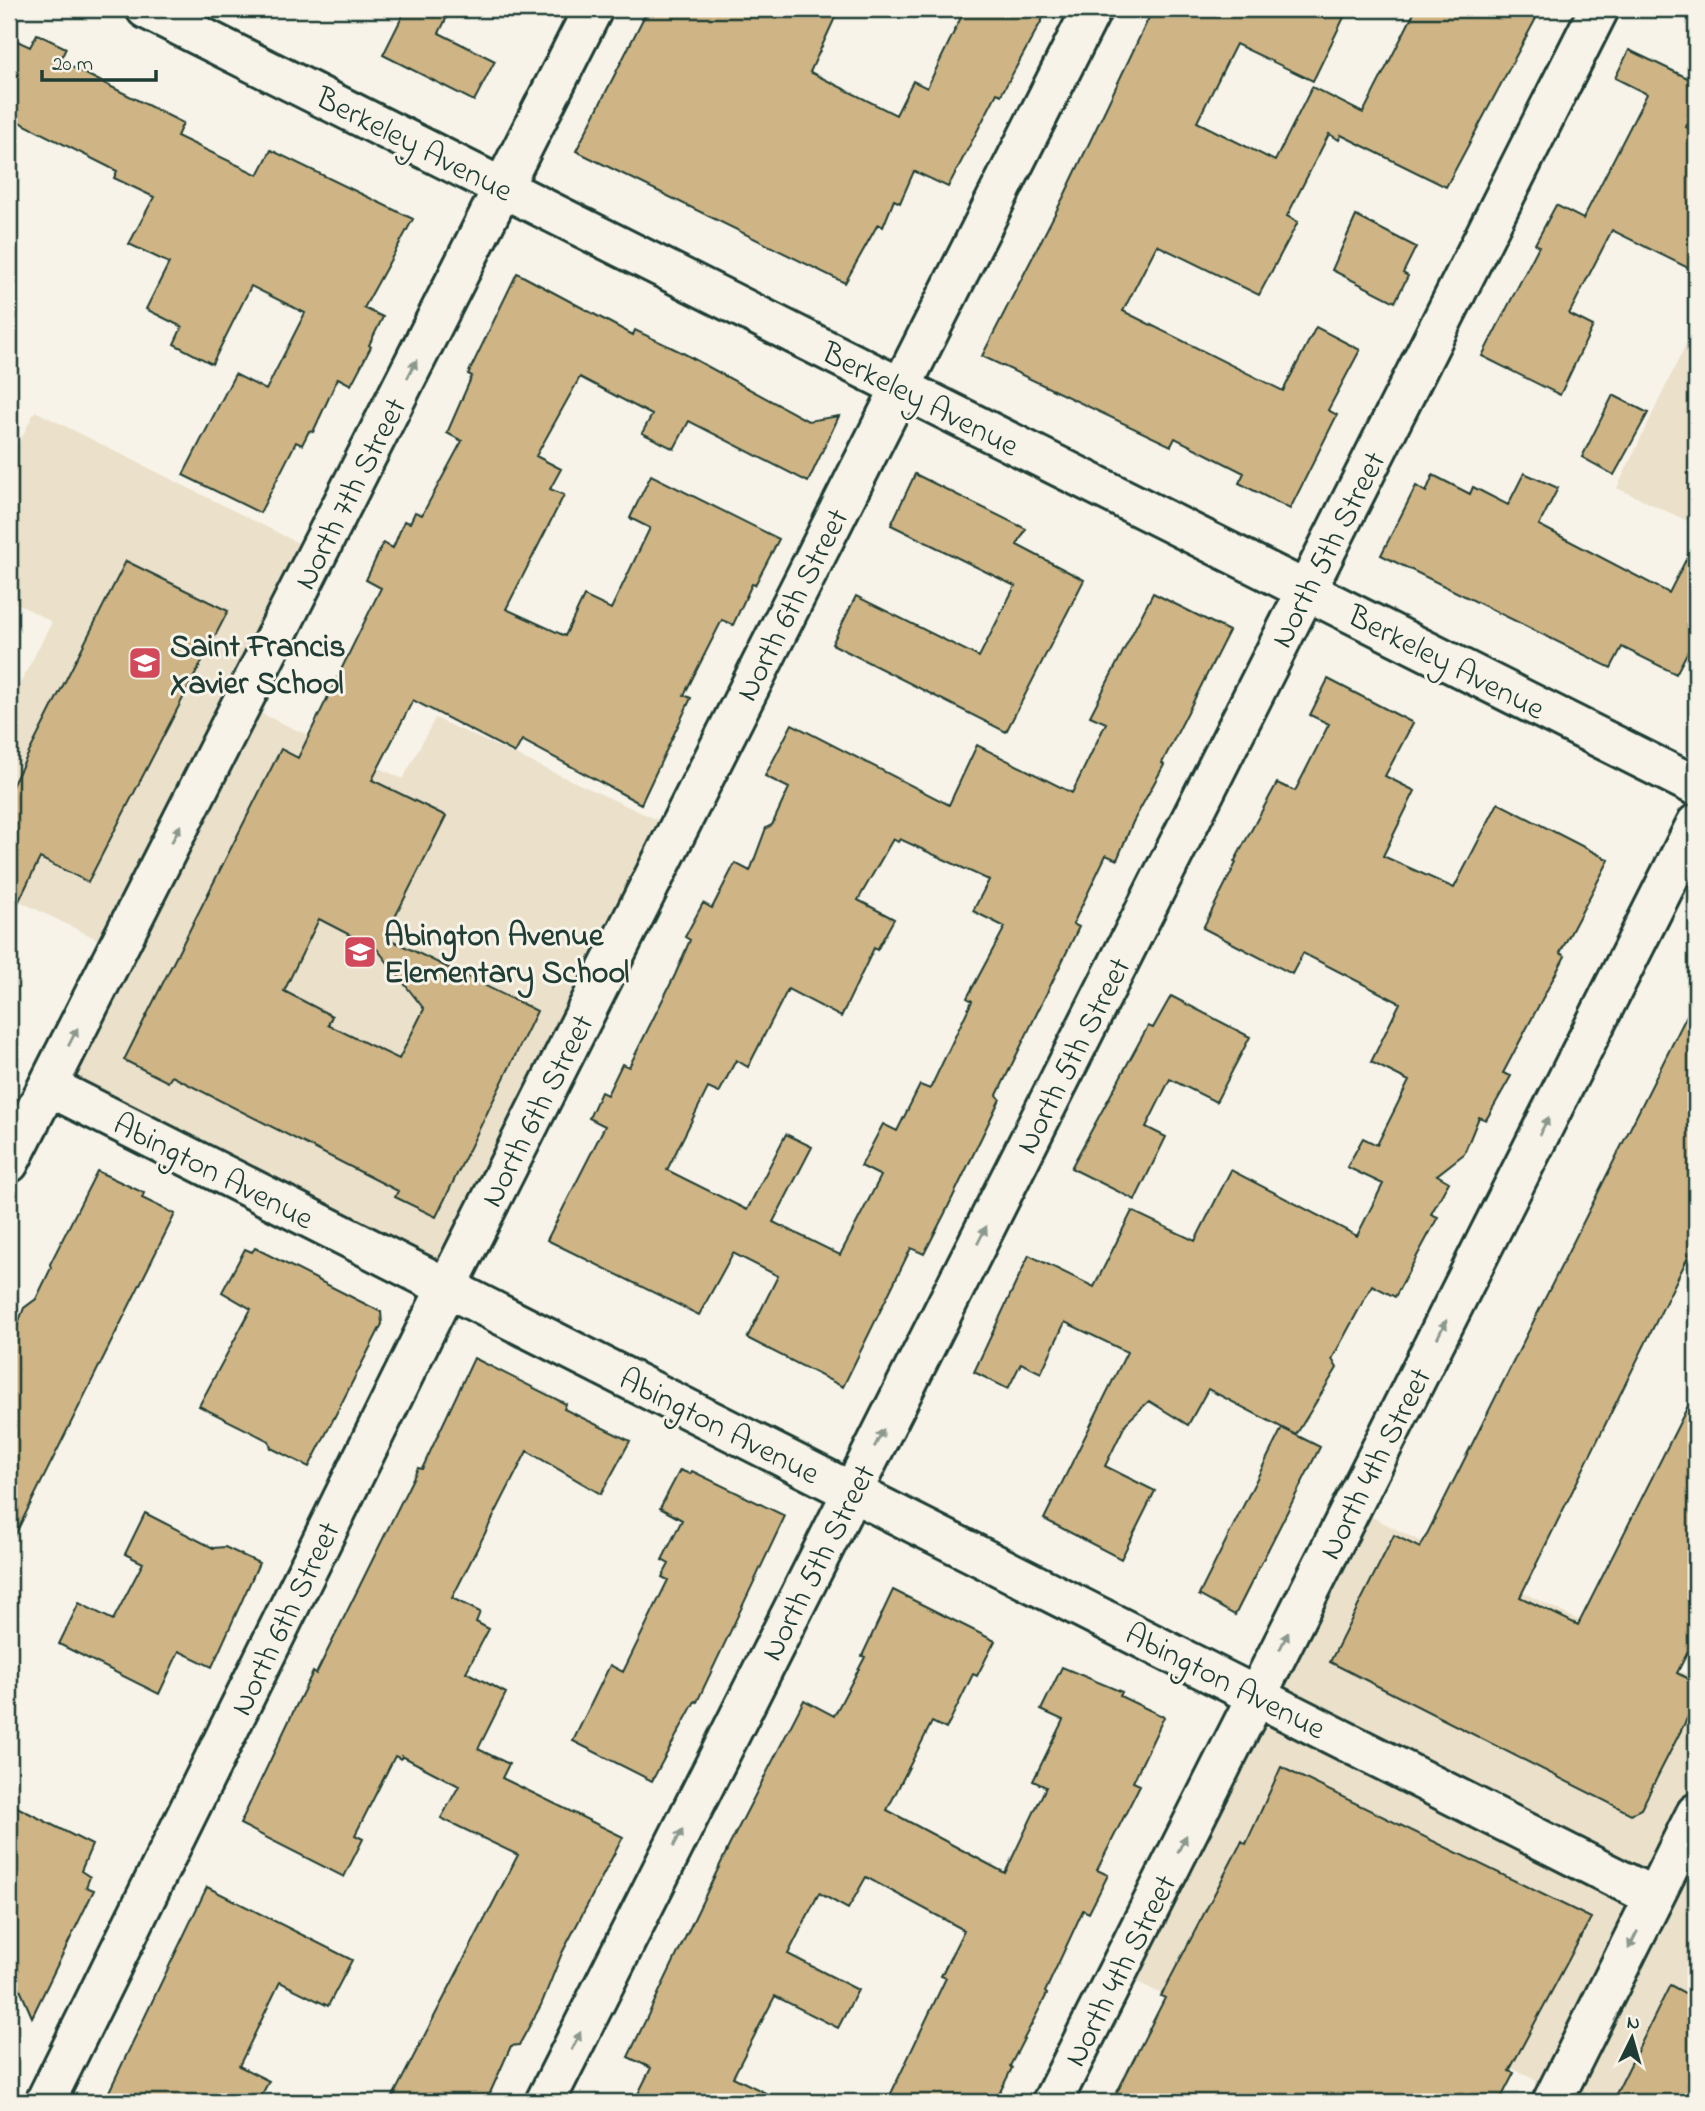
<svg xmlns="http://www.w3.org/2000/svg" width="1705" height="2111" viewBox="0 0 1705 2111" font-family="'Indie Flower',sans-serif">
	<style>
		.built { fill: #ebe0ca }
		.building { fill: #cfb585; stroke: #1f3d34; stroke-width: 2; fill-rule: evenodd }
		.lines { fill: none; stroke-linecap: round; stroke-linejoin: round }
		.minor-casing { stroke: #1f3d34; stroke-width: 44 }
		.minor { stroke: #f7f3e8; stroke-width: 38 }
		.oneway { fill: #8b988e }
		.labels { text-anchor: middle; stroke-width: 6; stroke-linejoin: round; paint-order: stroke }
		.street-label { font-size: 32px; fill: #1f3d34; stroke: #f7f3e8 }
		.poi-label { font-size: 32px; font-weight: bold; fill: #1f3d34; stroke: #f7f3e8; text-anchor: start }
	</style>
	<rect width="100%" height="100%" fill="#f7f3e8"/>
	<filter id="ink" filterUnits="userSpaceOnUse"><feTurbulence type="fractalNoise" baseFrequency=".0143" numOctaves="2"/><feDisplacementMap in="SourceGraphic" scale="14" xChannelSelector="R" yChannelSelector="G"/><feConvolveMatrix kernelMatrix="1 2 1 2 8 2 1 2 1" color-interpolation-filters="sRGB"/></filter>
	<g filter="url(#ink)">
		<!-- built -->
		<path class="built" d="M1696 323V525L1617 488Z
			M35 411 318 553 111 946 9 896V705L52 622 9 599V463Z
			M249 708 403 779 435 718 664 823 444 1274 51 1080Z
			M1358 1510 1696 1679V2102H1565L1567 2097 1364 1991 1325 2074 1123 1975Z"/>
		<!-- building -->
		<path class="building" d="M406 9H451L439 33 495 61 474 101 383 55Z
			M648 9H839L810 72 896 115 913 81 927 88 965 9H1048L1001 95 997 93 948 187 914 171 900 203 894 200 883 227 878 224 845 283 576 151Z
			M1153 9H1348L1313 81 1236 44 1197 122 1275 161 1312 87 1363 113 1416 9H1541L1446 187 1341 135 1339 140 1329 134 1287 216 1298 222 1259 295 1157 245 1123 311 1283 391 1316 327 1360 350 1328 410 1337 415 1290 509 1239 483 1244 473 1175 438 1171 446 982 356 1065 194Z
			M37 34 66 48 60 61 183 123 177 136 258 175 271 150 413 219 364 308 383 317 369 345 371 347 351 385 338 378 313 432 309 431 302 445 296 442 260 513 183 475 235 374 266 390 305 313 251 286 212 364 174 344 182 327 146 309 169 263 129 244 154 197 114 178 117 171 9 117V37L30 47Z
			M1629 50 1696 82V107L1686 127 1696 132V252L1688 268 1612 230 1569 314 1593 326 1560 395 1482 356 1539 246 1535 244 1556 205 1583 219 1647 94 1615 78Z
			M1356 216 1416 247 1403 273 1408 276 1395 302 1332 270Z
			M517 273 633 335 635 330 683 353 808 421 839 416 808 482 689 421 674 449 642 433 652 415 580 377 536 456 561 469 550 489 564 495 506 609 565 636 584 596 611 609 650 528 630 518 651 475 779 539 755 585 752 584 733 625 722 620 684 695 691 698 641 804 522 740 515 753 413 700 372 780 446 816 385 937 537 1011 436 1217 395 1197 398 1191 172 1076 168 1082 124 1060 281 749 298 758 381 588 366 580 383 543 393 548 404 521 410 523 415 512 422 515 462 441 447 433 472 376 468 374ZM319 919 377 949 424 1009 399 1059 328 1025 332 1016 284 991Z
			M1613 395 1648 413 1614 475 1582 457Z
			M1524 473 1558 488 1539 525 1669 593 1696 540V636L1676 674 1622 647 1611 668 1381 555 1416 486 1426 492 1433 475 1470 494 1473 487 1508 505Z
			M915 474 1026 529 1017 545 1084 580 1006 732 832 644 856 596 979 657 1015 586 891 525Z
			M126 561 228 611 88 882 40 858 9 921V792Z
			M1153 593 1229 631 1162 763 1164 765 1133 822 1117 860 1106 855 1073 924 1079 927 997 1095 1000 1099 945 1213 924 1254 911 1248 843 1387 747 1338 778 1276 733 1253 699 1315 547 1240 605 1126 589 1118 601 1092 607 1095 622 1064 629 1067 675 975 690 940 685 937 703 903 712 908 735 863 750 871 766 828 772 825 789 788 765 776 792 724 949 805 977 745 1072 793 1106 723 1090 716ZM893 839 898 842 900 839 989 880 973 911 1005 927 967 998 972 1001 930 1089 920 1085 897 1131 883 1124 861 1166 881 1176 840 1255 773 1222 812 1147 786 1134 747 1210 667 1170 708 1088 719 1093 736 1060 748 1067 788 989 841 1017 874 948 877 950 894 919 858 900Z
			M1328 679 1413 723 1385 776 1415 791 1383 856 1454 888 1498 803 1609 860 1560 953 1565 956 1503 1073 1511 1076 1486 1120 1479 1117 1464 1154 1437 1175 1449 1182 1431 1214 1438 1217 1395 1297 1372 1285 1332 1359 1337 1368 1296 1435 1208 1389 1188 1425 1149 1401 1126 1423 1105 1466 1155 1491 1121 1559 1044 1519 1127 1352 1065 1322 1041 1373 1021 1363 1008 1389 974 1372 1029 1255 1094 1287 1132 1211 1195 1241 1231 1170 1357 1236 1383 1184 1347 1167 1363 1138 1377 1145 1409 1081 1371 1062 1400 1003 1303 953 1292 974 1203 928 1236 863 1234 862 1277 783 1295 791 1329 724 1310 715Z
			M1171 996 1250 1037 1216 1102 1170 1079 1146 1127 1166 1137 1135 1200 1071 1168 1148 1026 1153 1028Z
			M1696 997V1241L1520 1597 1578 1625 1696 1390V1636L1677 1673 1696 1683V1701L1641 1809 1631 1814 1330 1662 1394 1535 1420 1548Z
			M97 1171 144 1193 142 1198 175 1214 9 1547V1347L24 1308 36 1299 51 1268 50 1264Z
			M255 1248 381 1312 382 1324 309 1467 271 1448 269 1441 199 1406 251 1309 222 1292 245 1249 252 1252Z
			M474 1358 566 1404 564 1409 630 1441 601 1494 527 1451 452 1598 480 1612 476 1622 489 1629 466 1672 506 1693 478 1749 509 1764 502 1778 623 1837 562 1953 541 2005 519 2045 511 2046 486 2102H390L518 1855 441 1818 459 1786 402 1756 401 1759 395 1756 355 1835 363 1839 344 1877 240 1824 296 1706 313 1672 316 1674 418 1468 422 1469Z
			M1282 1428 1320 1447 1235 1615 1199 1595Z
			M680 1470 690 1474 692 1471 785 1516 697 1702 695 1701 652 1781 573 1741 610 1665 623 1672 668 1580 662 1577 669 1564 662 1560 682 1520 660 1508Z
			M145 1513 213 1548 225 1547 259 1563 212 1667 179 1651 159 1694 59 1644 79 1603 113 1620 143 1563 125 1554Z
			M893 1590 995 1641 977 1676 973 1674 946 1729 932 1722 887 1810 1005 1873 1046 1787 1033 1781 1063 1720 1041 1710 1062 1667 1122 1692 1120 1696 1164 1717 1133 1782 1140 1785 1097 1870 1108 1875 1089 1913 1083 1910 1045 1992 1047 1994 1010 2066 1012 2068 995 2102H887L946 1978 941 1976 964 1930 866 1877 848 1909 819 1893 788 1954 858 1990 838 2028 775 1996 733 2077 784 2102H634L651 2068 628 2057 729 1846 804 1700 834 1716 865 1657 862 1656Z
			M1281 1767 1591 1918 1509 2071 1514 2073 1499 2102H1112L1165 1998 1161 1996 1242 1841 1246 1844Z
			M9 1803 92 1845 81 1871 90 1877 86 1887 94 1890 32 2017 9 1964Z
			M207 1887 352 1960 328 2006 280 1982 239 2066 269 2081 258 2102H104Z
			M1670 1985 1696 1999V2102H1612Z"/>
		<g class="lines">
			<defs>
				<path id="minor" d="M146 9 1696 786
					M48 1086 1654 1897
					M9 1163 593 9
					M45 2102 447 1287 1092 9
					M545 2102 1599 9
					M1052 2102 1696 824
					M1552 2102 1696 1813"/>
			</defs>
			<!-- minor casing -->
			<use href="#minor" class="minor-casing"/>
			<!-- minor -->
			<use href="#minor" class="minor"/>
		</g>
		<!-- one-way arrows -->
		<defs><path id="oneway-solid" d="M-6-.8H1V-3.2L6.5 0L1 3.2V.8H-6Z" transform="scale(1.75)"/></defs>
		<g class="oneway">
			<use href="#oneway-solid" transform="translate(412 369) rotate(-63)"/>
			<use href="#oneway-solid" transform="translate(176 834) rotate(-63)"/>
			<use href="#oneway-solid" transform="translate(73 1037) rotate(-63)"/>
			<use href="#oneway-solid" transform="translate(1544 1126) rotate(-63)"/>
			<use href="#oneway-solid" transform="translate(982 1235) rotate(-63)"/>
			<use href="#oneway-solid" transform="translate(1442 1329) rotate(-63)"/>
			<use href="#oneway-solid" transform="translate(879 1438) rotate(-63)"/>
			<use href="#oneway-solid" transform="translate(1284 1641) rotate(-63)"/>
			<use href="#oneway-solid" transform="translate(678 1838) rotate(-63)"/>
			<use href="#oneway-solid" transform="translate(1182 1844) rotate(-63)"/>
			<use href="#oneway-solid" transform="translate(1633 1940) rotate(117)"/>
			<use href="#oneway-solid" transform="translate(576 2041) rotate(-63)"/>
		</g>
	</g>
	<!-- icons -->
	<defs>
		<symbol id="school-square" viewBox="-11 -11 22 22"><rect x="-9" y="-9" width="18" height="18" rx="4" fill="#d1495b" stroke="#f7f3e8"/><path d="M0-5L7-2L0 1L-7-2ZM-4 1L0 2.5L4 1V4Q0 6-4 4Z" fill="#fff"/></symbol>
	</defs>
	<g fill-rule="evenodd">
		<use href="#school-square" x="126" y="644" width="38" height="38"/>
		<use href="#school-square" x="341" y="933" width="38" height="38"/>
	</g>
	<g class="labels">
		<!-- street labels -->
		<g class="street-label">
			<text transform="translate(415 143) rotate(27)" y="11">Berkeley Avenue</text>
			<text transform="translate(921 398) rotate(27)" y="11">Berkeley Avenue</text>
			<text transform="translate(349 493) rotate(-63)" y="11">North 7th Street</text>
			<text transform="translate(1327 549) rotate(-63)" y="11">North 5th Street</text>
			<text transform="translate(791 604) rotate(-63)" y="11">North 6th Street</text>
			<text transform="translate(1447 661) rotate(27)" y="11">Berkeley Avenue</text>
			<text transform="translate(1072 1055) rotate(-63)" y="11">North 5th Street</text>
			<text transform="translate(536 1110) rotate(-63)" y="11">North 6th Street</text>
			<text transform="translate(214 1170) rotate(27)" y="11">Abington Avenue</text>
			<text transform="translate(720 1425) rotate(27)" y="11">Abington Avenue</text>
			<text transform="translate(1374 1463) rotate(-63)" y="11">North 4th Street</text>
			<text transform="translate(817 1562) rotate(-63)" y="11">North 5th Street</text>
			<text transform="translate(284 1618) rotate(-64)" y="11">North 6th Street</text>
			<text transform="translate(1226 1680) rotate(27)" y="11">Abington Avenue</text>
			<text transform="translate(1119 1970) rotate(-63)" y="11">North 4th Street</text>
		</g>
		<!-- poi labels -->
		<g class="poi-label">
			<text x="170" y="656">Saint Francis<tspan x="170" dy="37">Xavier School</tspan></text>
			<text x="384" y="945">Abington Avenue<tspan x="384" dy="37">Elementary School</tspan></text>
		</g>
	</g>
	<!-- margin -->
	<rect width="1705" height="2111" fill="none" stroke="#f7f3e8" stroke-width="35"/>
	<rect x="18" y="18" width="1670" height="2076" fill="none" stroke="#1f3d34" stroke-width="2.5" filter="url(#ink)"/>
	<!-- north arrow -->
	<g transform="translate(1632 2038) rotate(5)" stroke="#f7f3e8" stroke-width="5" paint-order="stroke">
	<path d="M0-5L12 26L0 18L-12 26Z" fill="#1f3d34"/>
	<text y="-10" font-size="19" font-weight="bold" text-anchor="middle" fill="#1f3d34">N</text>
	</g>
	<!-- scale -->
	<path d="M42 70v10h114v-10" fill="none" stroke="#1f3d34" stroke-width="3.5"/>
	<text x="52" y="70" font-size="21" fill="#1f3d34" stroke="#f7f3e8" stroke-width="5" paint-order="stroke">20 m</text>
</svg>
